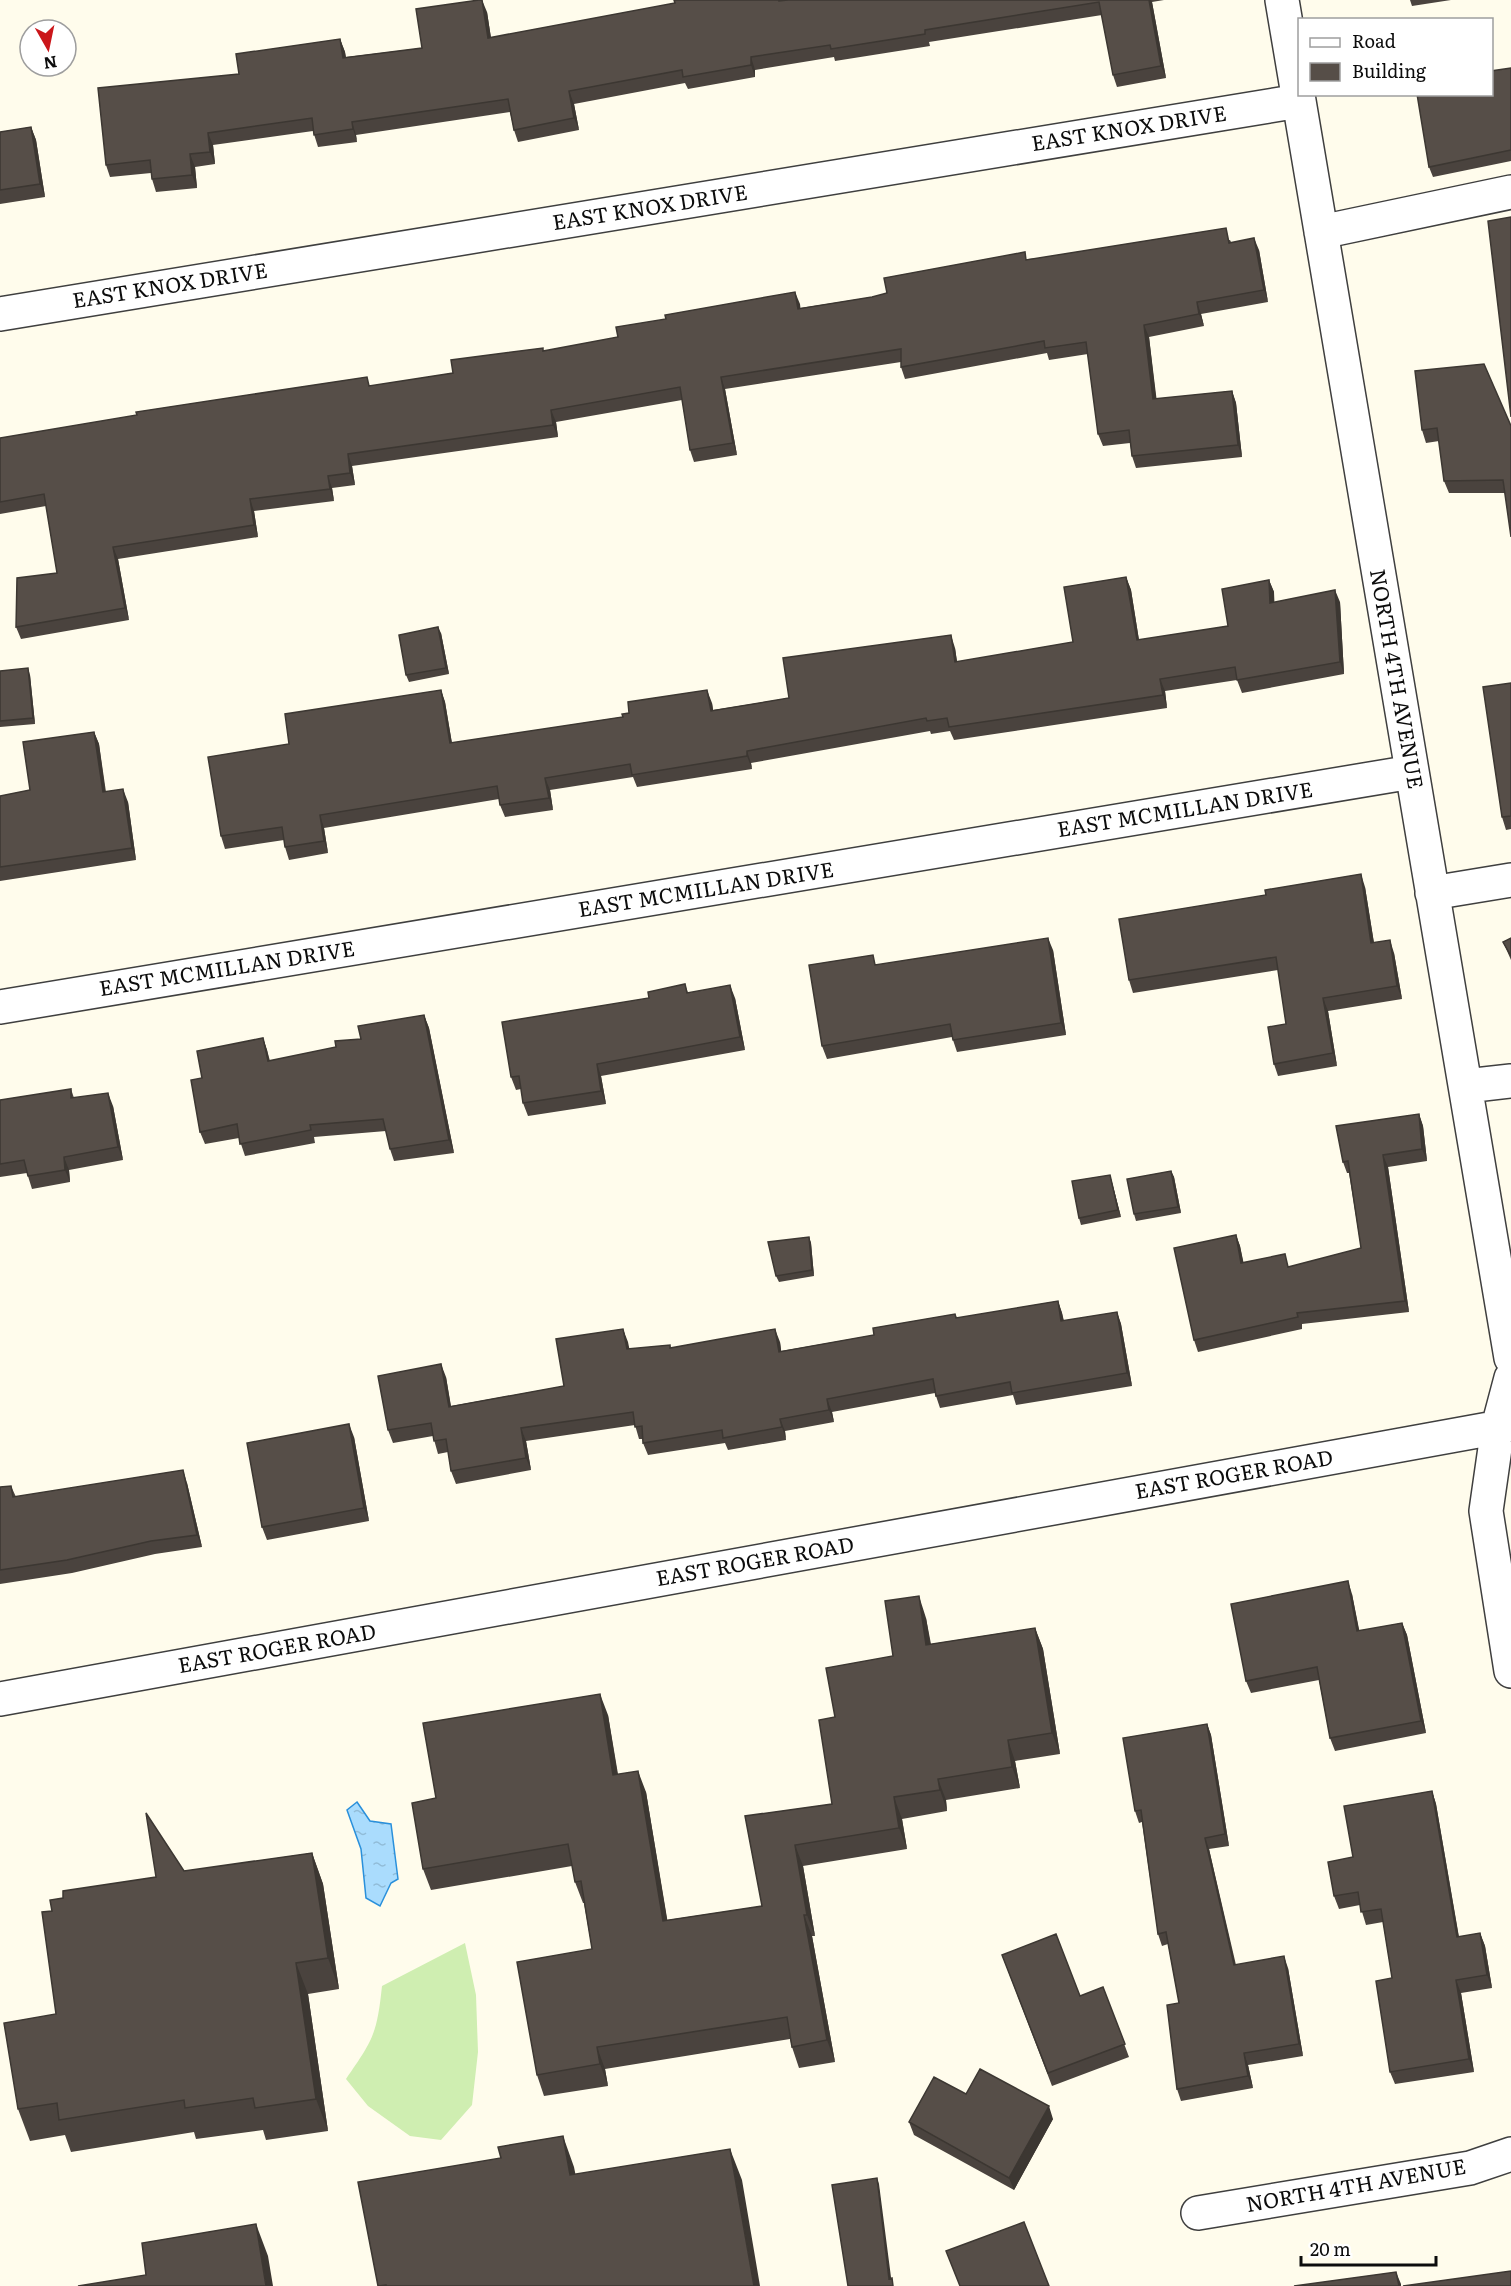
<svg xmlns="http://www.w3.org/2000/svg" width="1511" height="2286" viewBox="0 0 1511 2286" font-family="Literata,serif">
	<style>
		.grass { fill: #cfeeb1 }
		.water { fill: url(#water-ripples); stroke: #2a90db; stroke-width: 1.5 }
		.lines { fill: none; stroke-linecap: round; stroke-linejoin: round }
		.minor-casing { stroke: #3f3f3f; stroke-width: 36 }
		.minor { stroke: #fff; stroke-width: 33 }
		.wall { fill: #4a433e }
		.shaded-wall { fill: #3c3732 }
		.building { fill: #564e48; stroke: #3c3732; stroke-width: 1.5 }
		.labels { text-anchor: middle; stroke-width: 6; stroke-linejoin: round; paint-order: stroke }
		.street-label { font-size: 21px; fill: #0c0c0c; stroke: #fff }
	</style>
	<defs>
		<pattern id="water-ripples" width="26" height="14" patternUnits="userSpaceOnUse" patternTransform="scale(1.5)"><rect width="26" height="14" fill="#aadcfd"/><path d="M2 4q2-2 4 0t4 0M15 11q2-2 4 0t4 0" fill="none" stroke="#91bcd8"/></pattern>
	</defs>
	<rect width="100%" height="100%" fill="#fffcec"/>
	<!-- grass -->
	<path class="grass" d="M465 1943 476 1995 478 2052 472 2105 441 2140 410 2136 368 2106 346 2079C373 2040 377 2034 382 1986Z"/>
	<!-- water -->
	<path class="water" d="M357 1802 370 1821 391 1824 398 1879 391 1883 380 1906 366 1898 361 1849 347 1810Z"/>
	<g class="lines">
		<defs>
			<path id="minor" d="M1282 0 1511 1358
				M1321 232 1511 192
				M0 314 1299 101
				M1432 893 1511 880
				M0 1007 1412 772
				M1466 1086 1511 1081
				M1511 1378 1498 1427 1486 1511 1511 1671
				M0 1699 1511 1425
				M1198 2213 1470 2168 1511 2154"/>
		</defs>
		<!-- minor casing -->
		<use href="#minor" class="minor-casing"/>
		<!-- minor -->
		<use href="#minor" class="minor"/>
	</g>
	<!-- wall -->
	<path class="wall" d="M674 0H781V1L787 0H1164L1152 2 1166 78 1117 87 1113 75 1102 15 929 42 930 46 835 61 834 57 755 70V77L688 89 685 83 574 104 579 130 518 142 514 130 510 112 356 135 357 142 318 147 313 131 213 145 215 164 195 167 197 188 156 192 152 179 151 173 110 177 106 165 239 74 340 39 345 52 346 57 422 48 487 12 491 38 675 3Z
		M1410 0H1451L1412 6Z
		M1511 68V161L1433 177 1429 167Z
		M31 127 36 140 45 197 0 204V132Z
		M1230 240 1231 242 1259 250 1268 302 1201 314 1204 326 1149 337 1156 399 1232 391 1236 403 1242 457 1136 468 1132 456 1130 443 1103 446 1098 434 1088 354 1049 360 1047 353 905 379 901 367V362L725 389 737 455 694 462 690 450 682 400 556 422 558 437 352 466 355 485 332 488 334 501 254 511 258 537 118 559 129 620 21 639 16 627 57 573 46 506 0 514V438L371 386 453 373 544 351 800 304V308L872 297 1028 259Z
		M1484 364 1505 493H1449L1444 481 1439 441 1426 443 1422 430Z
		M1126 577 1131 590 1139 640 1228 626 1269 580 1274 592V602H1340L1344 674 1242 693 1237 680 1165 691 1167 708 954 740 950 731 931 734 930 731 751 763 752 769 637 787 633 777 550 790 553 810 505 817 500 805 499 799 324 828 328 853 289 860 285 847 284 840 225 849 221 836 289 744 441 690 445 702 452 743 712 703 713 710 789 698 955 648 957 662 1073 642Z
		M441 633 449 674 409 682 406 675Z
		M0 671 30 675 35 724 0 727Z
		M1511 683V829L1506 830 1502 817Z
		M94 732 99 744 106 792 128 802 136 860 0 881V796L30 790Z
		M1365 887 1374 943 1394 953 1402 999 1328 1011 1337 1066 1278 1076 1274 1064 1286 1024 1278 970 1133 993 1129 980Z
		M1511 938V960L1503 942Z
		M1053 950 1066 1035 957 1052 952 1037 827 1059 822 1046 877 965Z
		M685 984 688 993 735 998 745 1050 601 1076 606 1104 528 1116 523 1103 521 1089 516 1090 511 1077 649 998Z
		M424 1015 429 1028 454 1153 394 1161 390 1149 386 1131 314 1137 315 1143 245 1156 239 1138 205 1144 200 1132 202 1078 263 1038 267 1050 270 1061 336 1047 361 1039Z
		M71 1089 74 1098 113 1106 123 1160 69 1170 70 1182 32 1189 27 1173 0 1177V1100Z
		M1419 1114 1423 1126 1427 1161 1388 1167 1409 1312 1302 1324V1329L1198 1352 1194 1340 1236 1235 1240 1246 1243 1262 1289 1267 1361 1248 1349 1173H1347L1343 1162Z
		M1171 1171 1174 1177 1181 1213 1136 1221 1134 1214Z
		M1110 1175 1121 1217 1081 1225 1079 1218Z
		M809 1237 811 1243 814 1276 779 1282 776 1276Z
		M1058 1301 1062 1313 1064 1321 1117 1312 1121 1324 1132 1386 1016 1405 1013 1395 940 1408 935 1393 832 1412 834 1422 785 1431 786 1440 728 1450 725 1443 648 1455 643 1443V1439H639L635 1425 526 1441 531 1470 456 1484 451 1471 448 1452 438 1454 433 1436 393 1443 388 1430 446 1377 451 1406 564 1386 623 1329 629 1349 670 1345 671 1348 780 1342 781 1351 874 1335 955 1314 957 1318Z
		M354 1437 369 1521 267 1540 262 1527Z
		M187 1483 202 1547 155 1554 72 1573 0 1584V1487L11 1486 16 1497Z
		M1352 1594 1359 1631 1402 1623 1407 1635 1426 1733 1335 1751 1330 1738 1319 1680 1251 1693 1246 1681Z
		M926 1618 931 1644 1035 1628 1043 1649 1060 1754 1015 1761 1020 1788 946 1800 947 1811 902 1819 907 1849 803 1866 815 1936H812L835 2062 799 2068 792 2047 790 2039 605 2069 608 2086 544 2096 537 2075 592 1949 584 1903H583L575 1882 572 1866 431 1890 423 1869 436 1798 608 1715 618 1774 646 1792 667 1920 762 1906 745 1816 832 1804 835 1717 893 1656Z
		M1207 1724 1211 1735 1229 1846 1209 1849 1236 1965 1288 1968 1303 2056 1248 2065 1253 2088 1181 2101 1177 2089 1179 2003 1168 1944 1162 1946 1158 1934 1142 1822 1139 1823 1135 1811Z
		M1432 1791 1436 1804 1459 1937 1480 1933 1485 1946 1492 1988 1461 1993 1474 2072 1395 2084 1390 2072 1392 1978 1383 1922 1366 1925 1360 1905 1339 1909 1334 1896 1353 1857Z
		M312 1853 323 1884 339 1989 308 1994 328 2131 266 2140 263 2130 196 2139 194 2132 71 2152 65 2135 30 2141 18 2109 56 2014 63 1898 156 1877 184 1871Z
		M1002 1955 1080 1996 1103 1987 1129 2057 1052 2086Z
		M966 2094 1053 2119 1014 2190 914 2135 909 2122Z"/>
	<!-- shaded-wall -->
	<path class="shaded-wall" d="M482 0 487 12 493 51 488 38Z
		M1149 0H1151L1152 2 1166 78 1161 66Z
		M340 39 345 52 347 70 343 58Z
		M751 57 755 70V77L751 65Z
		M569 91 574 104 579 130 574 118Z
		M352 122 356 135 357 142 353 129Z
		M31 127 36 140 45 197 40 184Z
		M208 133 213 145 215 164 210 152Z
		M190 154 195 167 197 188 192 175Z
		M1254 238 1259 250 1268 302 1264 290Z
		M795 292 800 304 802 321 798 309Z
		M1197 302 1201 314 1204 326 1199 314Z
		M1144 325 1149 337 1158 411 1153 399Z
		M721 377 725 389 737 455 733 443Z
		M1232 391 1236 403 1242 457 1238 445Z
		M551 410 556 422 558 437 553 425Z
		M348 454 352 466 355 485 350 473Z
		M328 476 332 488 334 501 330 489Z
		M250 499 254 511 258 537 254 525Z
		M113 547 118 559 129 620 125 608Z
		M1126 577 1131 590 1141 653 1137 640Z
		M1269 580 1274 592 1275 616 1270 603Z
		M1335 590 1340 602 1344 674 1340 662Z
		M438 627 441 633 449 674 446 668Z
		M951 635 955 648 959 675 955 662Z
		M28 668 30 675 35 724 33 718Z
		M1160 679 1165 691 1167 708 1163 695Z
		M441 690 445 702 454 756 450 743Z
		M707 690 712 703 715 723 711 711Z
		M94 732 99 744 107 805 103 792Z
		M747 751 751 763 752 769 747 756Z
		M545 778 550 790 553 810 549 798Z
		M123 789 128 802 136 860 132 848Z
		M320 815 324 828 328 853 324 841Z
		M1361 874 1365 887 1376 956 1371 943Z
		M1048 938 1053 950 1066 1035 1061 1023Z
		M1390 940 1394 953 1402 999 1397 986Z
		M730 985 735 998 745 1050 740 1037Z
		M1323 998 1328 1011 1337 1066 1333 1053Z
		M424 1015 429 1028 454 1153 449 1140Z
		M263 1038 267 1050 272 1074 268 1061Z
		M597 1064 601 1076 606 1104 601 1091Z
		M108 1093 113 1106 123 1160 118 1147Z
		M1419 1114 1423 1126 1427 1161 1422 1149Z
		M1383 1155 1388 1167 1409 1312 1405 1301Z
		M64 1157 69 1170 70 1182 65 1170Z
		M1171 1171 1174 1177 1181 1213 1178 1207Z
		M1110 1175 1112 1182 1121 1217 1118 1210Z
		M1236 1235 1240 1246 1246 1274 1241 1263Z
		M809 1237 811 1243 814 1276 812 1270Z
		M1058 1301 1062 1313 1066 1334 1061 1321Z
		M1117 1312 1121 1324 1132 1386 1127 1373Z
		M623 1329 628 1342 632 1362 627 1349Z
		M775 1329 780 1342 783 1364 779 1352Z
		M441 1364 446 1377 453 1420 449 1407Z
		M827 1399 832 1412 834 1422 829 1410Z
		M780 1419 785 1431 786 1440 782 1427Z
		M349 1424 354 1437 369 1521 364 1508Z
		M521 1428 526 1441 531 1470 526 1458Z
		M183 1470 187 1483 202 1547 197 1535Z
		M1348 1581 1352 1594 1362 1644 1357 1631Z
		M919 1596 926 1618 934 1666 926 1645Z
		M1402 1623 1407 1635 1426 1733 1421 1721Z
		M1035 1628 1043 1649 1060 1754 1052 1733Z
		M600 1694 608 1715 621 1796 613 1775Z
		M1207 1724 1211 1735 1229 1846 1225 1834Z
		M1008 1740 1015 1761 1020 1788 1012 1767Z
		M638 1771 646 1792 671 1942 663 1921Z
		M938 1779 946 1800 947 1811 940 1790Z
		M1432 1791 1436 1804 1461 1950 1457 1937Z
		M894 1797 902 1819 907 1849 899 1828Z
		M1205 1838 1209 1849 1238 1977 1234 1965Z
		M795 1845 803 1866 815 1936 807 1915Z
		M312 1853 323 1884 339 1989 328 1958Z
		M804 1915 812 1936 835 2062 827 2040Z
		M1480 1933 1485 1946 1492 1988 1487 1975Z
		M1284 1956 1288 1968 1303 2056 1299 2044Z
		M296 1963 308 1994 328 2131 316 2099Z
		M1456 1980 1461 1993 1474 2072 1469 2059Z
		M597 2047 605 2069 608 2086 600 2064Z
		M1244 2053 1248 2065 1253 2088 1248 2076Z
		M1049 2106 1053 2119 1014 2190 1009 2178Z
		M563 2136 574 2167 582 2207 570 2175Z
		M730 2149 742 2180 760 2286H754Z
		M877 2178 879 2184 892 2285 889 2279Z
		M256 2224 268 2256 273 2286H266Z
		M1396 2272 1401 2284V2286H1399Z"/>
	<!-- building -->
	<path class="building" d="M479 0H482L488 38 675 3 674 0H779V1L788 0H1149L1161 66 1113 75 1099 2 925 30V34L831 49 830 45 751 57V65L683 77 682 70 569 91 574 118 514 130 508 99 352 122 353 129 314 135 312 118 208 133 210 152 190 154 192 175 152 179 150 160 106 165 98 88 239 74 236 54 340 39 343 58 422 48 416 9Z
		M1511 68V150L1429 167 1417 94H1491V71Z
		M31 127 40 184 0 190V132Z
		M1511 217V417L1488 221Z
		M1226 228 1229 243 1254 238 1264 290 1197 302 1199 314 1144 325 1153 399 1232 391 1238 445 1132 456 1129 430 1098 434 1086 342 1045 348 1044 341 901 367V349L721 377 733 443 690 450 680 387 551 410 553 425 348 454 350 473 328 476 330 489 250 499 254 525 113 547 125 608 16 627 17 578 57 573 44 494 0 502V438L137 415 136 412 367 377 369 386 453 373 451 360 543 348V351L618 337 616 327 666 319 665 315 795 292 798 309 872 297 887 293 884 278 1025 252 1026 260Z
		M1484 364 1511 426V537L1503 480 1444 481 1437 428 1422 430 1415 371Z
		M1126 577 1137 640 1228 626 1222 589 1269 580 1270 603 1335 590 1340 662 1237 680 1235 667 1160 679 1163 695 949 727 947 718 927 721 926 718 747 751V756L632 775 630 764 545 778 549 798 500 805 497 786 320 815 324 841 285 847 282 827 221 836 208 757 289 744 285 714 441 690 450 743 623 717 622 714 629 713 628 702 707 690 711 711 789 698 783 658 951 635 955 662 1073 642 1064 587Z
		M438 627 446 668 406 675 399 635Z
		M28 668 33 718 0 721V671Z
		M1511 683V816L1502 817 1483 687Z
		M94 732 103 792 123 789 132 848 0 867V796L30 790 23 742Z
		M1361 874 1371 943 1390 940 1397 986 1323 998 1333 1053 1274 1064 1268 1027 1286 1024 1276 957 1129 980 1119 919 1266 895 1265 890Z
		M1048 938 1061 1023 953 1040 950 1024 822 1046 809 965 873 955 875 965Z
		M1511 938V956L1503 942Z
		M685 984 687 993 730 985 740 1037 597 1064 601 1091 523 1103 519 1076 511 1077 502 1022 649 998 648 992Z
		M424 1015 449 1140 390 1149 383 1119 310 1125 311 1130 240 1144 237 1124 200 1132 191 1080 202 1078 197 1051 263 1038 268 1061 336 1047 335 1041 361 1039 358 1026Z
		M71 1089V1098L108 1093 118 1147 64 1157 65 1170 28 1176 24 1160 0 1164V1100Z
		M1419 1114 1422 1149 1383 1155 1405 1301 1297 1313 1298 1317 1194 1340 1174 1248 1236 1235 1241 1263 1285 1254 1288 1267 1361 1248 1348 1161 1343 1162 1336 1126Z
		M1171 1171 1178 1207 1134 1214 1127 1179Z
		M1110 1175 1118 1210 1079 1218 1072 1181Z
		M809 1237 812 1270 776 1276 768 1242Z
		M1058 1301 1061 1321 1117 1312 1127 1373 1012 1393 1010 1382 936 1396 933 1379 827 1399 829 1410 780 1419 782 1427 723 1438 722 1430 643 1443 642 1426 635 1427 633 1412 521 1428 526 1458 451 1471 446 1439 434 1441 431 1423 388 1430 378 1376 441 1364 449 1407 564 1386 556 1339 623 1329 627 1349 670 1345V1348L775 1329 779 1352 874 1335 873 1328 955 1314 956 1318Z
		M349 1424 364 1508 262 1527 247 1443Z
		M183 1470 197 1535 151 1541 67 1560 0 1570V1487L11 1486 13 1497Z
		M1348 1581 1357 1631 1402 1623 1421 1721 1330 1738 1317 1667 1246 1681 1231 1604Z
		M919 1596 926 1645 1035 1628 1052 1733 1008 1740 1012 1767 938 1779 940 1790 894 1797 899 1828 795 1845 807 1915H804L827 2040 792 2047 787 2017 597 2047 600 2064 537 2075 517 1962 592 1949 581 1881 575 1882 568 1844 423 1869 412 1803 436 1798 423 1723 600 1694 613 1775 638 1771 663 1921 762 1906 745 1816 832 1804 819 1720 835 1717 826 1668 893 1656 885 1601Z
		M1207 1724 1225 1834 1205 1838 1234 1965 1284 1956 1299 2044 1244 2053 1248 2076 1177 2089 1167 2005 1179 2003 1166 1932 1158 1934 1141 1810 1135 1811 1123 1738Z
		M1432 1791 1457 1937 1480 1933 1487 1975 1456 1980 1469 2059 1390 2072 1376 1981 1392 1978 1381 1909 1361 1912 1358 1892 1334 1896 1328 1862 1353 1857 1344 1806Z
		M146 1813 184 1871 312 1853 328 1958 296 1963 316 2099 255 2108 253 2098 185 2108 184 2100 59 2120 57 2103 18 2109 4 2023 56 2014 42 1912 52 1911 50 1900 63 1898V1891L156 1877Z
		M1056 1934 1080 1996 1103 1987 1125 2044 1048 2073 1002 1955Z
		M980 2069 1049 2106 1009 2178 909 2122 934 2077 966 2094Z
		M563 2136 570 2175 730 2149 754 2286H386V2285L378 2286 358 2182 501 2158 498 2147Z
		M877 2178 889 2279 892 2278 893 2286H848L832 2185Z
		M1024 2222 1049 2286H960L946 2251Z
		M256 2224 266 2286H78L146 2275 142 2243Z
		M1511 2271V2286H1403Z
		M1396 2272 1399 2286H1294Z"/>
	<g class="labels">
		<!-- street labels -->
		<g class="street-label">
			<text transform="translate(1129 129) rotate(-9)" y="7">EAST KNOX DRIVE</text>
			<text transform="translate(650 208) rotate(-9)" y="7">EAST KNOX DRIVE</text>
			<text transform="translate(170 286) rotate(-9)" y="7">EAST KNOX DRIVE</text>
			<text transform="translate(1396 679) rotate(80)" y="7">NORTH 4TH AVENUE</text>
			<text transform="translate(1185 810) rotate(-9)" y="7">EAST MCMILLAN DRIVE</text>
			<text transform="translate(706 890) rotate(-9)" y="7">EAST MCMILLAN DRIVE</text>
			<text transform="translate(227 969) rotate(-9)" y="7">EAST MCMILLAN DRIVE</text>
			<text transform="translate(1234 1475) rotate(-10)" y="7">EAST ROGER ROAD</text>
			<text transform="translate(755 1562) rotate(-10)" y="7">EAST ROGER ROAD</text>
			<text transform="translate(277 1649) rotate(-10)" y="7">EAST ROGER ROAD</text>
			<text transform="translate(1356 2186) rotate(-10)" y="7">NORTH 4TH AVENUE</text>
		</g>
	</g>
	<!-- legend -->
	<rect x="1298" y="18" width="195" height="78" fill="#ffffff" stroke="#9e9e9e" stroke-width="1.5"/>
	<rect x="1310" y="38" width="30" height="9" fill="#ffffff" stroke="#9e9e9e" stroke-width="1.5"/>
	<text x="1352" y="48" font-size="18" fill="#0c0c0c">Road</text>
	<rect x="1310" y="63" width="30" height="18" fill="#564e48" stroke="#9e9e9e" stroke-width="1.5"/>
	<text x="1352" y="78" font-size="18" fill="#0c0c0c">Building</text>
	<!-- north arrow -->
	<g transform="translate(48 48) rotate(171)"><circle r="28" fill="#ffffff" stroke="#9e9e9e" stroke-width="1.5"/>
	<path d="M0-4.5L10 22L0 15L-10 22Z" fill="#cb161a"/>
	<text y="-9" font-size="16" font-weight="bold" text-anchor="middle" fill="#0c0c0c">N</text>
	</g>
	<!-- scale -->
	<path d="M1301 2256v9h135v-9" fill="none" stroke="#0c0c0c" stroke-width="3"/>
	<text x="1310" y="2256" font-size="18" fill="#0c0c0c" stroke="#ffffff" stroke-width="4.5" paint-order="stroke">20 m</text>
</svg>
